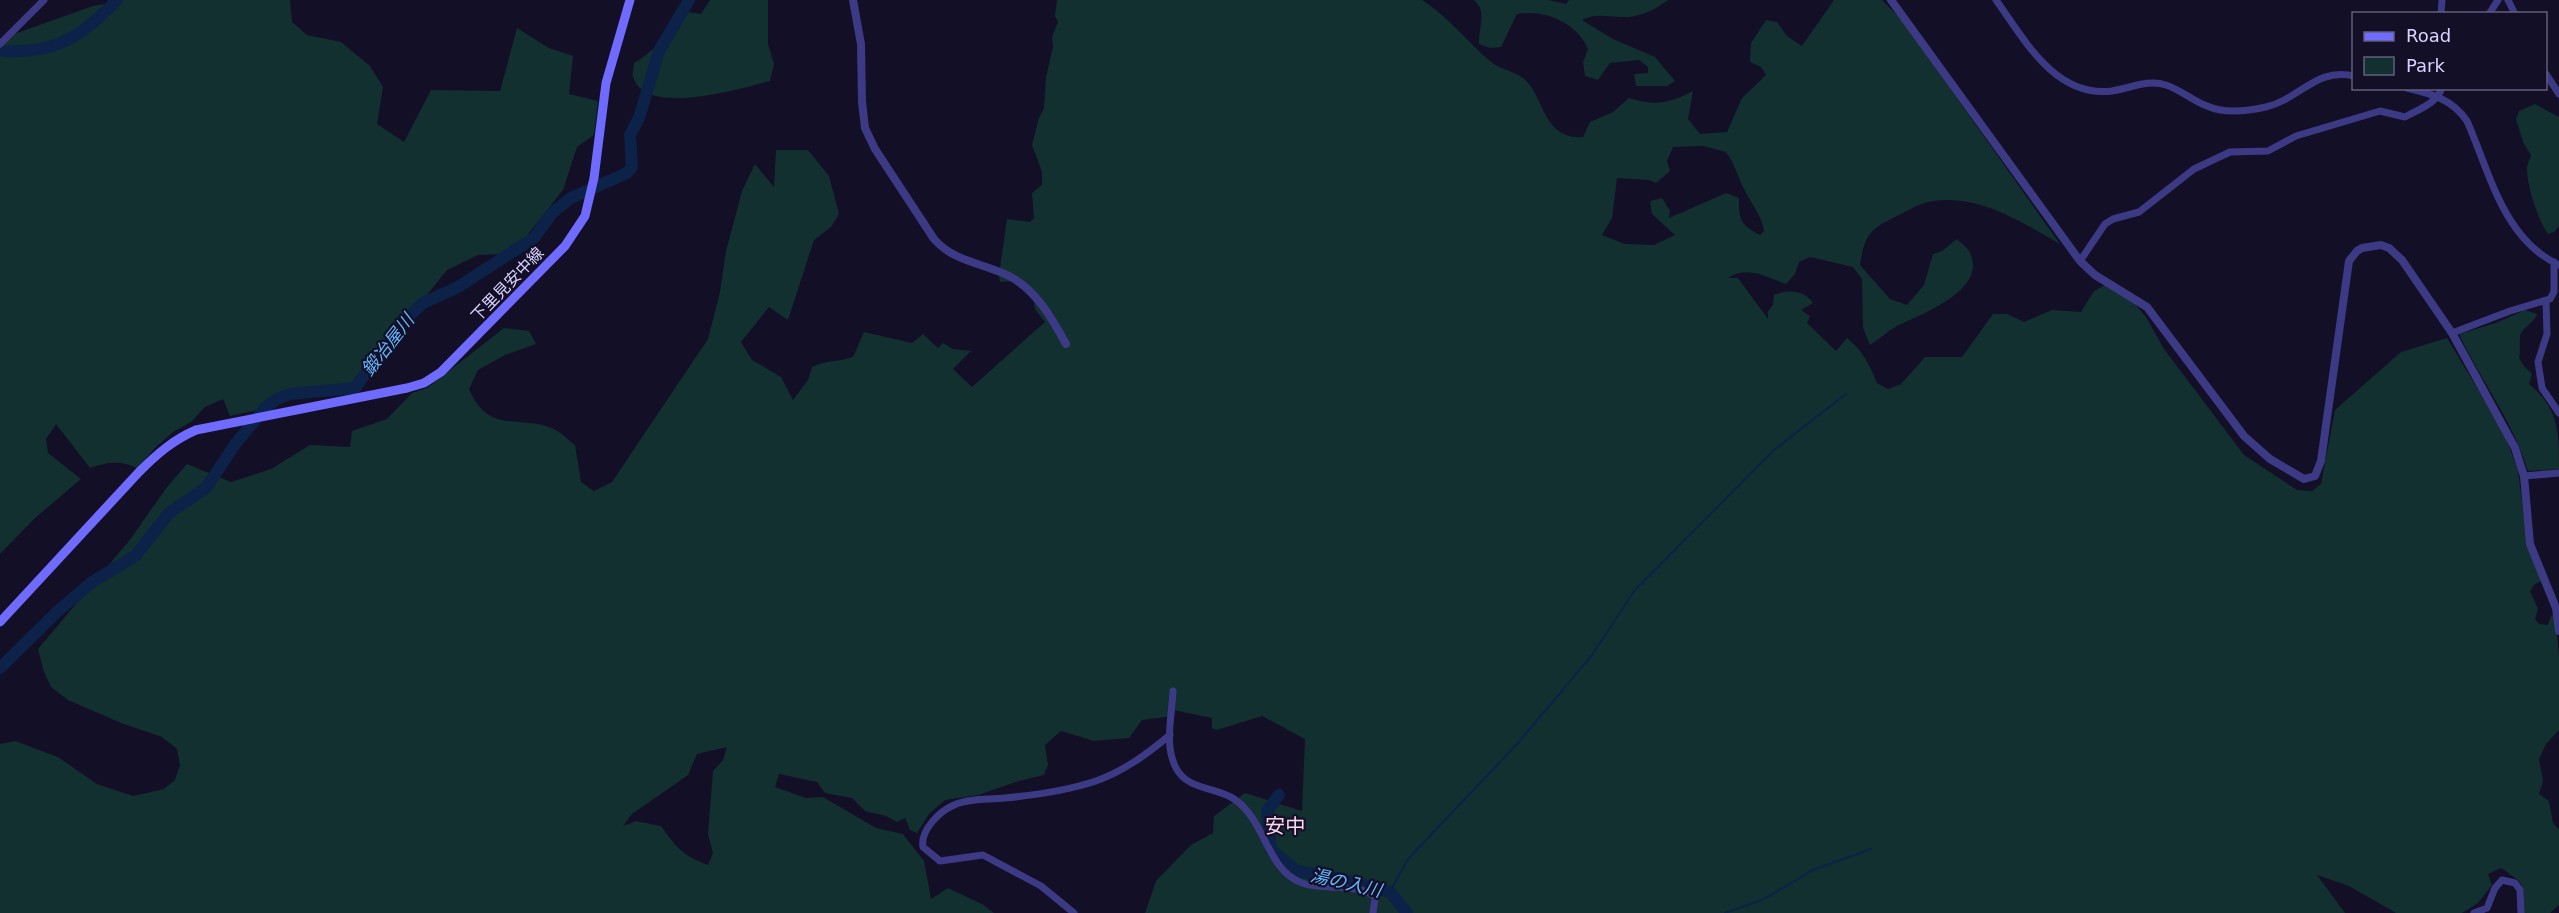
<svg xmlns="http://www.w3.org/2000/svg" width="2559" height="913" viewBox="0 0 2559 913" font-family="'DejaVu Sans','Noto Sans JP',sans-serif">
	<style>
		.green { fill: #12302f; fill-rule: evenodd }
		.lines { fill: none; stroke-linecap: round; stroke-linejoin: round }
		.stream { stroke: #0c2248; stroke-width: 2 }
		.river { stroke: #0c2248; stroke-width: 12 }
		.minor { stroke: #3d3a85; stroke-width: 7 }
		.tertiary { stroke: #3d3a85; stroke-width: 8 }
		.secondary { stroke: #6f6bff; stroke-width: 9 }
		.labels { text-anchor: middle; stroke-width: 4.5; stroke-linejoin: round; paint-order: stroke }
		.street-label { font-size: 16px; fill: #d9d4ff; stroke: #130f26 }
		.water-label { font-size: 18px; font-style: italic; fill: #62b6ff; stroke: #130f26 }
		.quarter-label { font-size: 20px; fill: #ffd6f0; stroke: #130f26 }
	</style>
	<rect width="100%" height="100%" fill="#130f26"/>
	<!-- green -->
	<path class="green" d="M125 0H290L292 22 307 35 341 42 370 66 383 87 377 124 404 142 431 90 500 91 517 28 549 48 573 56 569 94 598 101 594 135 577 147 563 190 522 242 500 254 478 255 447 270 422 301 402 320 358 382 353 386 289 391 275 396 261 409 230 416 223 399 205 407 191 422 173 432 156 447 137 468C120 460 108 462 90 468L56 424 46 439 48 453 81 479 35 518 0 554V39L93 6Z
		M710 0H768V44L774 64 770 81C742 88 646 118 633 77 632 74 634 67 634 63 657 49 664 39 676 14L688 12 701 14Z
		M1057 0H1422C1449 17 1467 42 1491 62 1501 70 1515 71 1524 79 1545 96 1542 140 1583 137L1590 122 1613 112 1629 98C1655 106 1668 104 1693 91L1688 119 1700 134 1727 132 1742 98 1766 75 1761 67 1750 62 1751 43 1766 20 1777 22 1787 36 1802 46 1834 0H1882L1901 19 2060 244C2021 222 1980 194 1933 201 1922 202 1909 210 1899 215 1870 229 1865 233 1860 265L1890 299 1907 305 1924 285 1933 254 1942 251 1957 239C1961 243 1968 248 1970 253 1988 290 1920 315 1897 326 1888 331 1879 339 1870 345L1863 328 1862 279 1853 267 1810 257 1799 262 1795 274 1786 284C1766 277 1747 265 1728 278H1738L1768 319V311L1773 305 1774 295C1788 289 1804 290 1813 303L1801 310 1810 316 1807 323 1836 351 1847 338C1862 350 1870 365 1877 383L1888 389 1901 384 1925 357H1962L1993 314H2007L2024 322 2052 310 2081 312 2094 291 2105 285 2134 303 2146 317 2164 349 2244 455 2297 490 2312 491 2321 484 2335 410 2401 352 2447 338 2503 431 2518 470 2526 535 2542 581 2535 584 2530 591 2538 609 2535 619 2539 624 2548 625 2551 616 2555 614 2559 657V730L2546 744 2539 759 2543 781 2539 794 2549 801 2553 823 2559 830V905L2550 913H2524C2524 882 2526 885 2501 868L2488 874 2492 885 2478 903 2462 913H2396L2349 886 2317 875 2345 913H1145L1156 881 1191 845 1213 833 1214 816 1245 793 1302 811 1305 739 1262 716 1217 730 1212 728V718L1173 710 1166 717 1142 720 1129 738 1094 741 1061 731 1045 745 1048 765 1044 775 1019 781 978 795 945 800 929 814 917 833 910 830 905 818 897 822 886 816 865 811 852 798 825 793 817 782 779 774 775 787 806 798 823 797 876 828 903 834 924 861 931 899 948 888 982 904 994 913H0V744L15 741 58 757 97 784 133 796 164 789 175 780 180 765 177 749 162 737 121 723 68 700 51 687 44 672 38 649 129 541 167 487 187 464 231 482 271 469 310 445 350 447 352 431 387 419 412 393 427 388 504 328 529 331 536 344 505 355 478 370 469 389C488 434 517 415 552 428 560 431 568 440 575 445L581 482 594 491 612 482 708 339 720 292 726 251 742 191 755 164 774 187 776 150H808L829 176 839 214 831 227 814 240 788 320 769 307 741 342 752 360 781 377 793 400 808 380 812 367C826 360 839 362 853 357L864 332 912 343 923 334 938 348 943 343 953 349 971 351 953 369 972 387 1045 322 1035 309 1033 296 1014 281 1000 282 999 275 1007 219 1030 222 1034 218 1032 193 1042 185V172L1032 145 1039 118 1044 108 1046 77 1053 47 1052 37 1058 22 1055 16ZM1703 146 1726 152C1735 164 1738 178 1745 191 1752 205 1762 216 1764 231L1760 235C1740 224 1739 221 1739 198L1726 193 1669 218 1670 211 1662 198 1650 201 1652 214 1675 235 1654 245 1625 244 1602 235 1612 218 1617 178 1649 180 1656 183 1670 171 1667 161 1673 147ZM727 747 723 760 713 771 708 834 713 853 708 865C683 856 676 847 661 826L636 821 623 826 632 814 688 775 697 754Z
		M1474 0H1548L1566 4 1569 0H1668C1657 8 1643 16 1629 17 1612 18 1597 12 1582 20L1613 39 1655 57 1675 81 1667 86H1636L1634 74 1648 73V67L1639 60 1610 63 1598 80 1585 76 1583 62 1588 49C1577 23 1545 9 1517 14L1501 47 1490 48 1479 44C1478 27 1488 12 1474 0Z
		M2535 104 2559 117V226L2554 232 2548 234C2538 220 2527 186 2527 169 2527 164 2530 159 2531 155L2523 142 2516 119 2519 111Z
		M2525 310 2537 314C2534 324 2520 328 2520 338 2519 345 2521 350 2519 358L2524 366 2532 374 2529 384C2559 409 2559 431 2559 469L2528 471C2513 421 2481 381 2459 334L2496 323Z"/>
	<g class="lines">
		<!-- stream -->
		<path class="stream" d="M1390 892 1408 859 1518 743 1592 655 1635 590 1774 450 1846 394
			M1725 913 1764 899 1813 870 1871 849"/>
		<!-- river -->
		<path class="river" d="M0 50C11 53 22 51 33 50 70 46 92 25 117 0
			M0 668 58 611 92 582 135 556 169 513 206 488 236 443 265 408 277 399 290 394 355 388 403 322 423 303 458 287 534 238 553 212 571 198 627 173 632 167 630 135 639 118 659 51 689 0
			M1279 795 1267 811 1271 850 1297 871 1341 879 1390 892 1407 913"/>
		<!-- minor -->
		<path class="minor" d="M1996 0C2024 39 2055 98 2112 91 2131 88 2148 79 2166 85 2181 90 2193 101 2207 106 2225 114 2248 111 2266 107 2300 99 2316 67 2354 76
			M2508 0 2515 14
			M2441 14 2442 0
			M2489 14 2498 0
			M0 44 44 0
			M2546 74 2559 94
			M2407 88C2432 94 2452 99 2467 121 2490 173 2503 239 2559 265
			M2080 261 2105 224 2113 219 2139 212 2194 169 2230 152 2268 151 2296 136 2380 111 2405 117C2419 109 2436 104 2442 88
			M2546 301 2547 334 2538 362 2542 388 2559 413
			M2452 333 2510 311 2550 299 2554 292V262
			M2524 476 2559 473
			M1173 691C1172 715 1164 745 1176 768 1187 790 1216 787 1234 799 1266 820 1266 870 1302 883 1323 891 1363 882 1375 898L1373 913
			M1074 913 1041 886 983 855 940 861 923 847C920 830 940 811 954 805 969 798 989 800 1005 798 1036 795 1066 791 1096 781 1124 771 1147 754 1170 735
			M2474 913 2487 908 2495 888 2502 880 2515 883 2520 890 2521 913"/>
		<!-- tertiary -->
		<path class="tertiary" d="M853 0 861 44 862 102 865 128 875 149 934 239C954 262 983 263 1009 276 1036 290 1052 318 1066 344
			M1891 0 2080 261 2095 275 2147 307 2244 436 2270 459 2304 479 2315 476 2321 461 2349 261 2357 251 2362 248 2381 245 2389 248 2402 260 2452 333 2515 448 2524 476 2530 544 2556 608 2559 631"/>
		<!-- secondary -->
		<path class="secondary" d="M0 622 139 472C157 454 173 440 196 430L407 388 424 383 441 372 565 246 585 216 594 178 606 83 630 0"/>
	</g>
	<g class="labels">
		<!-- street labels -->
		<g class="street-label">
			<text transform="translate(507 284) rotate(-46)" y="6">下里見安中線</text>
		</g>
		<!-- water labels -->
		<g class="water-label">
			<text transform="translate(388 345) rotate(-52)" y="6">鍛冶屋川</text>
			<text transform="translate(1346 883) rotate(13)" y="6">湯の入川</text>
		</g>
		<!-- quarter labels -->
		<g class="quarter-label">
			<text x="1285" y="833">安中</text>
		</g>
	</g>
	<!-- legend -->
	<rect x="2352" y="12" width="195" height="78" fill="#130f26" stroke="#625e7d" stroke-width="1.5"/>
	<rect x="2364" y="32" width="30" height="9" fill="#6f6bff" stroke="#625e7d" stroke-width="1.5"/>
	<text x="2406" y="42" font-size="18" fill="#d9d4ff">Road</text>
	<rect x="2364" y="57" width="30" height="18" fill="#12302f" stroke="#625e7d" stroke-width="1.5"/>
	<text x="2406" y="72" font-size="18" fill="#d9d4ff">Park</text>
</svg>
